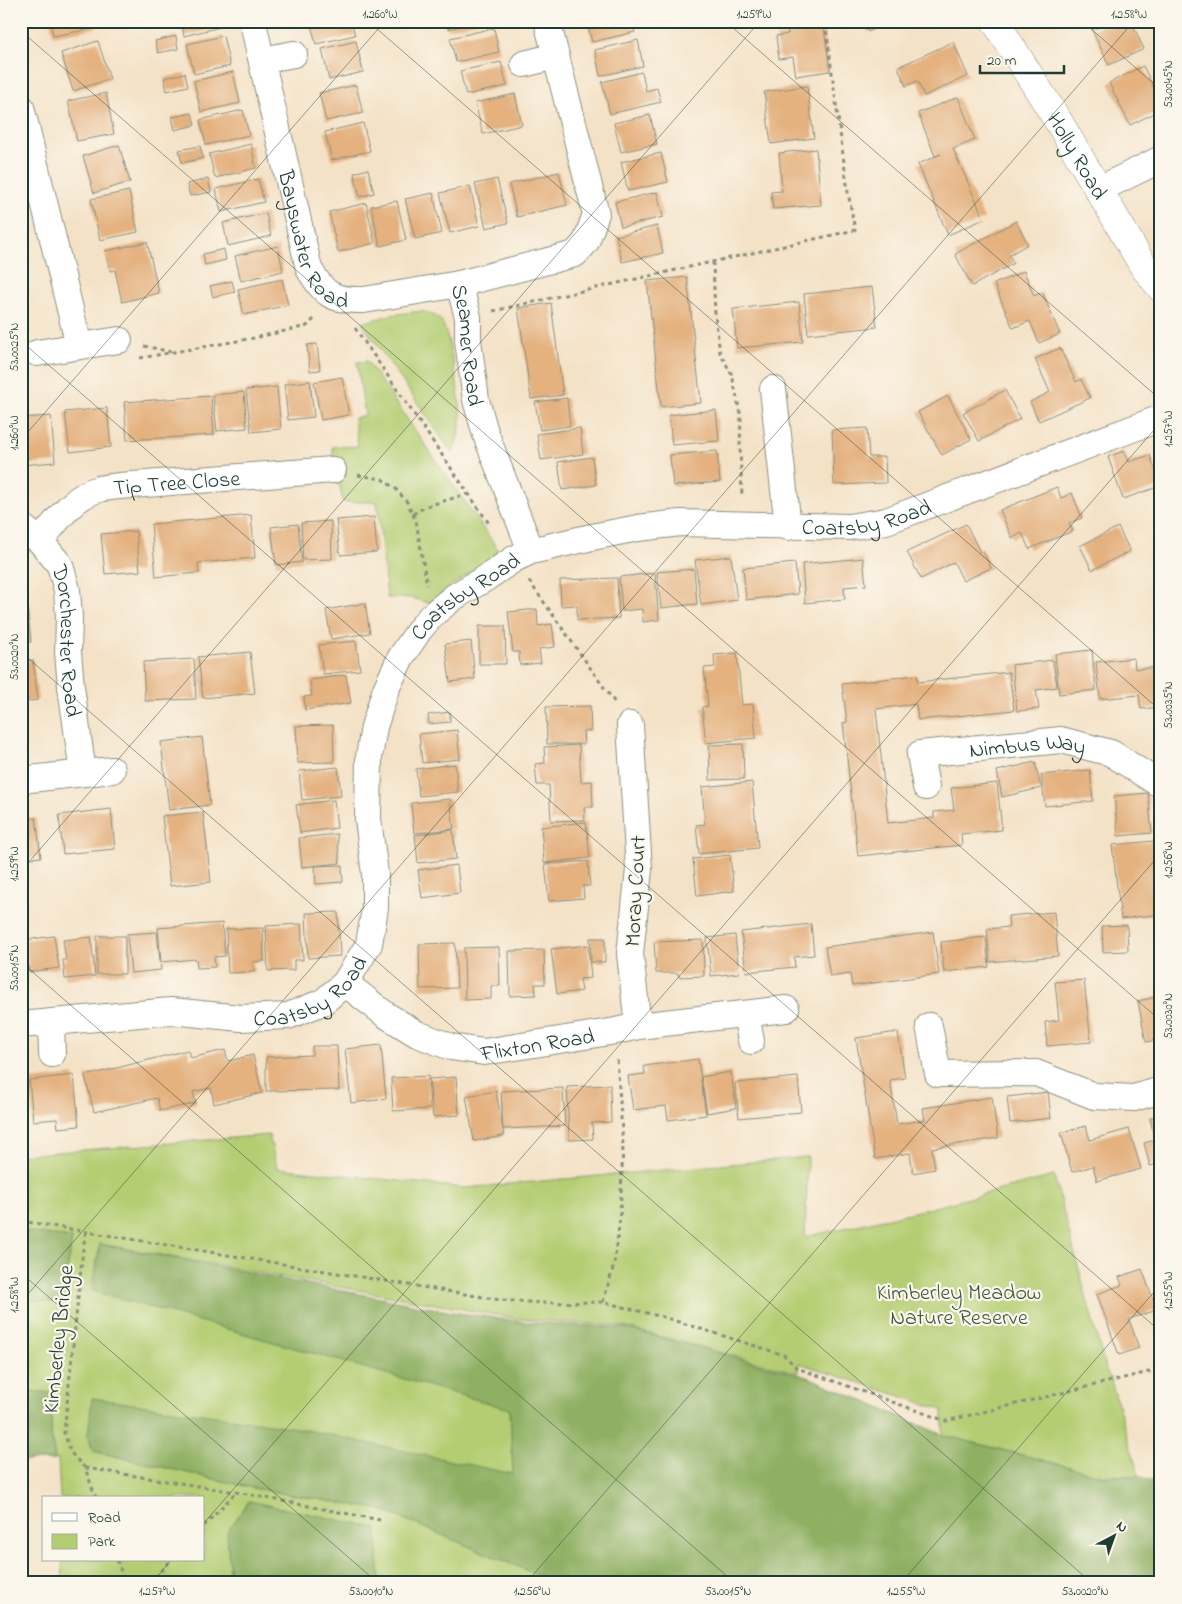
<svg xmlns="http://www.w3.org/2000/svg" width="1182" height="1604" viewBox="0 0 1182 1604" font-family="'Indie Flower',sans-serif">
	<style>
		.green { fill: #b4cd72; stroke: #6a8553 }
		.forest { fill: #8fb064; stroke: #57764c }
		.building { fill: #e4b17f }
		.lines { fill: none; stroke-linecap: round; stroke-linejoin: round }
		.street-casing { stroke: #8a907e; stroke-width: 28 }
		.secondary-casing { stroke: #8a907e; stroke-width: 29 }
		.path { stroke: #8a907e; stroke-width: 3; stroke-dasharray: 4 4; stroke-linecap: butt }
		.street { stroke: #fff; stroke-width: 26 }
		.secondary { stroke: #fff; stroke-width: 28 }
		.ticks { fill: none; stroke: #1f3d34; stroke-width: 1; stroke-opacity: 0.45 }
		.labels { text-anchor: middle; stroke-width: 4.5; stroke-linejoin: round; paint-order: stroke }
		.street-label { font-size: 22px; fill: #1f3d34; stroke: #fbf7ec }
		.park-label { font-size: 22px; fill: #3d5a40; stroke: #fbf7ec }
		.neatline { fill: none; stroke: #1f3d34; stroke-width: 2 }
		.ticks-label { font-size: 12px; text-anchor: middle; fill: #1f3d34 }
	</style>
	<rect width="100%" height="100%" fill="#fbf7ec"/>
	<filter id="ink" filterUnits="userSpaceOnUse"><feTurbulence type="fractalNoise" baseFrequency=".02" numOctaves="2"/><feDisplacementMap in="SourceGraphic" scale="10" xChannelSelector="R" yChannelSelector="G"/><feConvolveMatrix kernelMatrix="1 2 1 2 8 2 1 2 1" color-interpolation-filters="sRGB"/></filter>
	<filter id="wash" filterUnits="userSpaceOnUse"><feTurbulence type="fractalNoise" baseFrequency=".0096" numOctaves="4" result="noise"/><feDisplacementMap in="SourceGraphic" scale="20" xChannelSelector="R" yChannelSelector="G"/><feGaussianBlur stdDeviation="1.12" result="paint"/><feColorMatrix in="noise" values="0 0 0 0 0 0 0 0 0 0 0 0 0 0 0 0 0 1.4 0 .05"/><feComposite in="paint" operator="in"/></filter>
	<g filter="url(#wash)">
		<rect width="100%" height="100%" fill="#f4e2c7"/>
		<!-- green -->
		<path class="green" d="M422 311C430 314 437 315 442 322 450 336 461 403 461 420 460 431 456 443 453 454L362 323 390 315Z
			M367 361 499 551 429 603 411 598H387L377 502H343L332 447 358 446 354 418 365 416 357 362Z
			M269 1135 277 1168 465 1188 808 1157 805 1237 927 1209 1054 1176 1105 1367 1111 1381 1139 1476H1105L943 1435V1410L799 1363V1373L621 1326 518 1319 100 1244 91 1290 510 1409 513 1475 297 1429 93 1398 88 1435 93 1451 253 1488 382 1510 557 1583H380L376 1528 228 1567 230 1583H63L62 1560H204V1498H60L58 1459 55 1460 51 1434 52 1393 21 1390V1299L62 1303 72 1239 21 1231V1155Z"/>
		<!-- forest -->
		<path class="forest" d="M21 1231 72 1238 62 1303 21 1299Z
			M100 1244 453 1312 523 1322 625 1328 808 1377 943 1435 1105 1476H1139L1161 1484V1583H557L382 1510 253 1488 93 1451 88 1435 92 1398 297 1428 513 1474 510 1409 93 1291Z
			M21 1390 52 1393 51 1434 55 1460 21 1461Z
			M249 1501 376 1528 380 1583H230L227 1532Z"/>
		<g id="blocks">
			<!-- building -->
			<path class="building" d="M50 21H95L96 28 53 36Z
				M181 21H218L220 27 184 36Z
				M310 21H351L355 35 316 44Z
				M446 21H476L477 22 448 29Z
				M587 21H632L635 32 592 42Z
				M787 21H823L830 71 796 76 793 57 779 59 776 36 788 34Z
				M863 21H892L868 32Z
				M1112 21H1131L1144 49 1109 65 1092 30Z
				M494 28 499 52 456 62 450 38Z
				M176 36 178 49 158 53 155 41Z
				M223 36 230 66 194 74 187 44Z
				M638 40 643 66 600 76 595 50Z
				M98 41 110 79 73 91 61 53Z
				M356 41 363 72 329 80 322 49Z
				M953 42 968 76 924 96 918 81 906 86 898 67Z
				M501 62 507 86 466 95 460 71Z
				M1143 66 1161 102V110L1130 125 1109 83Z
				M233 72 240 103 201 112 194 81Z
				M642 72 646 91 657 88 661 102 610 114 602 82Z
				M185 73 188 86 167 91 164 78Z
				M356 85 363 113 326 121 319 93Z
				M807 86 814 138 771 144 764 92Z
				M106 93 114 134 77 141 68 101Z
				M515 94 522 125 483 134 475 103Z
				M958 97 975 140 953 149 984 219 948 235 918 164 941 154 935 156 918 113Z
				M243 110 249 135 206 145 200 120Z
				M192 113 195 125 175 130 172 117Z
				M650 115 657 144 621 152 614 123Z
				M363 123 370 151 332 160 325 132Z
				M251 144 256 168 215 178 209 154Z
				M119 145 130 182 94 193 83 156Z
				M200 146 203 158 182 163 179 150Z
				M816 149 821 205 773 209 771 192 782 191 779 153Z
				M661 153 668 182 628 191 621 162Z
				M368 169 374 193 360 197 354 173Z
				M559 172 567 205 517 217 509 184Z
				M208 179 211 192 190 196 187 184Z
				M258 179 264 202 221 212 216 189Z
				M497 179 508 223 486 228 475 184Z
				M470 186 479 226 450 233 440 193Z
				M129 191 138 232 100 240 91 199Z
				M657 192 663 217 621 227 615 202Z
				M433 193 442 233 415 239 405 199Z
				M397 201 406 240 380 246 371 206Z
				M366 203 375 243 338 252 329 212Z
				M266 213 271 236 228 246 223 223Z
				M1016 221 1028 244 1009 255 1014 263 972 286 955 254Z
				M657 226 663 253 622 262 616 236Z
				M147 242 159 293 122 302 115 270 110 271 105 251Z
				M278 246 283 271 241 281 235 256Z
				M224 249 226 260 205 265 203 254Z
				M1024 271 1034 296 1042 292 1060 334 1039 343 1030 321 1013 328 994 284Z
				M687 277 701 403 661 407 647 281Z
				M282 279 288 305 244 315 238 289Z
				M21 280 27 294 21 296Z
				M232 281 235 292 213 297 210 286Z
				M872 287 877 327 808 334 804 294Z
				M799 302 803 342 737 348 733 309Z
				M551 303 563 395 531 399 518 308Z
				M21 312 28 330 21 333Z
				M317 344 320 370 310 371 307 345Z
				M1060 348 1076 382 1081 379 1090 398 1039 421 1030 402 1050 392 1035 359Z
				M342 377 349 415 321 420 314 382Z
				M310 381 314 417 288 420 284 384Z
				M277 387 281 429 251 432 246 390Z
				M1005 390 1020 419 979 441 963 413Z
				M244 392 247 428 217 431 213 395Z
				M211 396 214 435 127 440 124 402Z
				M948 396 971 439 942 455 918 412Z
				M567 398 570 426 540 430 535 402Z
				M107 408 111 447 70 452 65 412Z
				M716 410 719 441 672 445 669 415Z
				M51 416 55 462 21 465V418Z
				M580 428 583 454 541 460 537 434Z
				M867 428 869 457H885L886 483 834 485 832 430Z
				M717 451 720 482 673 486 670 455Z
				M1124 451 1129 462 1150 455 1161 486 1123 499 1108 457Z
				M592 457 596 485 562 490 558 462Z
				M1057 487 1061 498 1072 493 1082 518 1069 523 1073 531 1029 549 1022 533 1012 538 1000 510Z
				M251 515 255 558 198 563 199 573 156 577 151 524Z
				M374 517 377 552 340 555 336 520Z
				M331 521 332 559 303 560 301 523Z
				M298 524 302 562 276 565 271 527Z
				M966 524 980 552 983 551 991 568 963 581 954 562 921 579 907 552Z
				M1118 527 1130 551 1092 570 1080 546Z
				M136 531 140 571 105 574 101 534Z
				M731 556 737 600 701 605 695 560Z
				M863 558 866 585 844 587 845 599 805 603 802 564Z
				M795 563 798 594 746 600 743 568Z
				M694 569 697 604 661 608 657 572Z
				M655 573 659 620 643 622 642 609 622 611 619 577Z
				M617 578 619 618 577 620V605L561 606 560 580Z
				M21 603H27L31 642 21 643Z
				M365 603 370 633 331 639 326 610Z
				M537 609 538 626 552 624 555 647 539 649 541 663 520 665 519 652H513L508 612Z
				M479 626H505L506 664H479Z
				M356 641 360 670 323 674 319 645Z
				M471 641 475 679 450 682 445 644Z
				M1092 650 1096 690 1059 694 1055 654Z
				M250 652 255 693 203 698 198 657Z
				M737 653 742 705 753 704 756 738 706 743 702 707 708 706 704 668 715 667 714 655Z
				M1134 658 1135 669 1161 667V707L1141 709 1139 695 1100 699 1096 662Z
				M194 659 196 699 145 701 143 662Z
				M33 660 38 700 21 702V661Z
				M1053 660 1057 687 1036 690 1039 709 1017 711 1012 665Z
				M1009 672 1014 710 918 720 916 704 876 709 888 823 934 818V812L954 810 951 788 997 783 1002 830 961 834 962 845 858 856 843 723 847 722 842 684 917 675 918 682Z
				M346 675 351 703 305 710 304 697 312 696 310 680Z
				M590 706 591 731H583L584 744H547L546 707Z
				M450 712V722L429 724 428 715Z
				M333 725 334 762 298 763 296 726Z
				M457 730 460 759 422 763 419 734Z
				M202 737 210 805 169 810 161 742Z
				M743 744 744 779 710 780 709 745Z
				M579 745 581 782 592 781 593 807H584L585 820 551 821 549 785H537L535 764 545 763 544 747Z
				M1035 762 1041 788 1002 797 997 771Z
				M455 764 458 792 419 796 416 769Z
				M338 767 341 796 302 800 299 771Z
				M1090 770 1093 801 1045 806 1041 775Z
				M752 782 758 848 699 854 696 825 705 824 702 787Z
				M1148 793 1152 833 1118 836 1114 796Z
				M450 799 454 829 414 833 411 803Z
				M334 800 337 828 300 833 296 805Z
				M111 809 115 849 63 854 59 815Z
				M203 812 211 882 170 886 162 816Z
				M36 818 41 857 21 859V819Z
				M586 822 590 858 544 863 541 827Z
				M453 830 456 859 418 863 415 835Z
				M337 834 340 863 302 867 299 838Z
				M1154 841 1161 914 1121 919 1112 845Z
				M730 855 734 891 697 896 693 859Z
				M588 861 590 886H583L584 898 549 901 545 864Z
				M342 865 343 882 316 884 315 866Z
				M457 865 460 893 422 898 418 870Z
				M338 912 340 956 308 958 306 913Z
				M1054 912 1058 956 990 962 987 929 1009 927 1008 916Z
				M222 923 225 956 214 957 215 967 197 968 196 959 161 962 158 928Z
				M301 924 303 960H294V970L268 971 266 926Z
				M811 924 814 955 794 957 795 967 746 972 741 932Z
				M1127 925 1128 951 1103 952 1102 926Z
				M263 928 264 961 253 962 254 972 228 973 226 929Z
				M157 932 161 970 131 973 127 934Z
				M933 932 939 974 852 986 850 974 830 977 825 947Z
				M735 935 739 973 711 976 707 938Z
				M54 936 59 968 29 972 25 940Z
				M97 936H125V974H97Z
				M91 937 95 976 65 979 63 960H66L63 940Z
				M986 937 989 967 944 972 941 942Z
				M590 938H605V962H591Z
				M703 940 704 976 679 977 678 973H656L654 942Z
				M455 943 457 988 420 989 419 944Z
				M588 945 591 978 580 979 582 991 557 994 551 949Z
				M499 947 500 986H491V999L465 1000 464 948Z
				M544 950 545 984H535L536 995 510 996 509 951Z
				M1084 980 1091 1042 1047 1046 1045 1022 1059 1020 1055 982Z
				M1161 996V1039L1146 1042 1138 1001Z
				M898 1032 905 1078 890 1080 897 1124 925 1120 923 1108 992 1097 998 1138 932 1148 935 1169 913 1173 910 1153 875 1159 856 1038Z
				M381 1045 386 1099 351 1103 345 1049Z
				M312 1046H337L339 1090 266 1091V1057L312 1055Z
				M188 1050 190 1058 225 1050 228 1061 253 1055 262 1093 214 1104 211 1088 193 1092 196 1103 160 1111 157 1098 94 1112 85 1076Z
				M698 1059 706 1115 668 1120 666 1106 633 1110 628 1076 645 1074 644 1066Z
				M731 1072 736 1108 707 1113 701 1077Z
				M74 1075 79 1126 58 1128 57 1119 33 1121 29 1080Z
				M428 1076 430 1109 393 1111 391 1078Z
				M456 1077 459 1115 433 1117 429 1079Z
				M798 1077 801 1112 739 1118 735 1083Z
				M610 1085 611 1122 592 1123 593 1139 569 1140 567 1087Z
				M563 1088 565 1126 503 1129 501 1091Z
				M496 1091 504 1136 474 1141 466 1096Z
				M1048 1092 1051 1118 1010 1123 1007 1097Z
				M1161 1115V1163L1150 1166 1144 1143 1155 1140 1150 1118Z
				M1086 1126 1090 1140 1129 1129 1141 1169 1097 1181 1093 1166 1072 1172 1061 1133Z
				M1142 1269 1157 1310 1129 1319 1139 1348 1119 1355 1097 1294 1122 1285 1119 1277Z"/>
		</g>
	</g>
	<g filter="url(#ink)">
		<use href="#blocks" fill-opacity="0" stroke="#8a907e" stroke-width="1"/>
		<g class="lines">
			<defs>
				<g id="street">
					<path id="s1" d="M253 23 309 269C325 295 332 301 364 300L459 284 575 254 586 242 596 214 547 21"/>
					<path d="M262 60 294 54"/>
					<path d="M524 64 556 56"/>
					<path d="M21 107 79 346"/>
					<path d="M1098 190 1161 159"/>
					<path id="s2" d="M459 284 468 317V340L476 400 486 435 531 551"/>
					<path d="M37 353 119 340"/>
					<path d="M773 389 788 527"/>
					<path id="s3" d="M21 526 40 541 60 565 67 590 69 617 68 652 71 687 83 773"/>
					<path id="s4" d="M40 541C56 522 74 495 99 489 106 487 113 487 119 486L333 470"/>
					<path d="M630 725 639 869 630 954 638 1026"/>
					<path d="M21 780 112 770"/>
					<path id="s5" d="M926 787 920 754 1061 740 1111 753 1161 785"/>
					<path id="s6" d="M345 983 386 1015 417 1034 451 1047 484 1052 616 1031 638 1026 786 1009"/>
					<path d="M746 1014 751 1041"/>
					<path d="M51 1022 52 1054"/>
					<path id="s7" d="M21 1025 171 1011 241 1018 288 1016 323 1002 345 983 369 944 375 908V874L368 819 369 757 374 727 386 689 401 657 420 629 432 615 454 597 486 578 514 559 531 551 592 537 638 528 680 523 849 527 886 521 1161 418"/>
					<path d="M929 1026 938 1074 1036 1073 1094 1096 1134 1098 1161 1090"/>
				</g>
				<g id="secondary">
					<path id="s8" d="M995 21 1060 124 1144 267 1161 288"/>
				</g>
			</defs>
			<!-- street casing -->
			<use href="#street" class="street-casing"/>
			<!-- secondary casing -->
			<use href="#secondary" class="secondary-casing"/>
			<!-- path -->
			<path class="path" d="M713 262 715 315 720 353 732 375 741 417 740 447 742 497
				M493 311 855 230 848 192 825 21
				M355 328 490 525
				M144 346 172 352
				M140 358 254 338 307 326 315 318
				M358 475 382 479 396 489 407 502 416 521 427 585
				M413 514 427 506 467 494
				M529 581 615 703
				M21 1221 501 1300 542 1303 603 1302 663 1317 784 1355 797 1368 946 1421 1161 1369
				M603 1302 614 1265 620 1218 623 1146 617 1058
				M85 1468 71 1453 64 1433 83 1249 86 1231
				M96 1498 85 1468 236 1492 380 1520
				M204 1526 236 1492
				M117 1560 125 1583
				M150 1583 171 1560"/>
			<!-- street -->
			<use href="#street" class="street"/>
			<!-- secondary -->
			<use href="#secondary" class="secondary"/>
		</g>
	</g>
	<!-- ticks -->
	<path class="ticks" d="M368 21 1161 711M725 21 1161 400M1082 21 1161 90M21 31 1161 1021M21 341 1161 1332M21 440 385 21M21 652 1092 1583M21 871 760 21M21 962 735 1583M21 1273 378 1583M21 1302 1134 21M204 1523 1161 422M152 1583 171 1560M526 1583 1161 853M901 1583 1161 1284"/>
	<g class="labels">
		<!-- street labels -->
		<g class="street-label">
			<text dy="8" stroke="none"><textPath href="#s8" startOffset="158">Holly Road</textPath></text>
			<text dy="8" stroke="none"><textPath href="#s1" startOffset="228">Bayswater Road</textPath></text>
			<text dy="8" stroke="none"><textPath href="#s2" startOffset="62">Seamer Road</textPath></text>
			<text dy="8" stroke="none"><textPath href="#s4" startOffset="158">Tip Tree Close</textPath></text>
			<text dy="8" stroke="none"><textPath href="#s7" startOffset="1184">Coatsby Road</textPath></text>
			<text dy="8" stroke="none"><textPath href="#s7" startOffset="764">Coatsby Road</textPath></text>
			<text dy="8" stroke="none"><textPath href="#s3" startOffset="132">Dorchester Road</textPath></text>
			<text dy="8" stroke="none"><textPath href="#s5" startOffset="142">Nimbus Way</textPath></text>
			<text transform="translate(634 891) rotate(-87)" y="8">Moray Court</text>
			<text dy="8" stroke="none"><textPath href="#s7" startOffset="299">Coatsby Road</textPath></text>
			<text dy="8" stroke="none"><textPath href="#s6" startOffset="212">Flixton Road</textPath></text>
			<text transform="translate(57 1339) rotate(-84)" y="8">Kimberley Bridge</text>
		</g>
		<!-- park labels -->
		<g class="park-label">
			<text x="959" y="1299">Kimberley Meadow<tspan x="959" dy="25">Nature Reserve</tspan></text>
		</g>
	</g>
	<!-- margin -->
	<rect width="1182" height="1604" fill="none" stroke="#fbf7ec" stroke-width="55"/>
	<!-- legend -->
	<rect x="42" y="1496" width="162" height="65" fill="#fbf7ec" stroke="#a3ada2"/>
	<rect x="52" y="1513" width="25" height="8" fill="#ffffff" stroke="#a3ada2"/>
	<text x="88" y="1522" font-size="15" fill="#1f3d34">Road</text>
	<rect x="52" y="1534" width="25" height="15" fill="#b4cd72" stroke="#a3ada2"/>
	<text x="88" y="1546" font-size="15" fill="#1f3d34">Park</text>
	<!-- north arrow -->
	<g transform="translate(1114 1536) rotate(41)" stroke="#fbf7ec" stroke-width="4" paint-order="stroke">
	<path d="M0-4L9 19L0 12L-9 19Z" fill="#1f3d34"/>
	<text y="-8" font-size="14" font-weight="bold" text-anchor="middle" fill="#1f3d34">N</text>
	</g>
	<!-- scale -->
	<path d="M980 65v8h84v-8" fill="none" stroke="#1f3d34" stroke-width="2.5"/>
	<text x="987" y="65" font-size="15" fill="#1f3d34" stroke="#fbf7ec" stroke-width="4" paint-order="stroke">20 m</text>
	<rect x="28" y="28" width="1126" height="1548" class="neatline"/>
	<g class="ticks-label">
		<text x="380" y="18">1.260°W</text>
		<text x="754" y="18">1.259°W</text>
		<text x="1129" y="18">1.258°W</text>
		<text transform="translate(1168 84) rotate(-90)" y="4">53.0045°N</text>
		<text transform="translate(14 347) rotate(-90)" y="4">53.0025°N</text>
		<text transform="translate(1168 429) rotate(-90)" y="4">1.257°W</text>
		<text transform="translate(14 433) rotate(-90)" y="4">1.260°W</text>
		<text transform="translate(14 657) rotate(-90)" y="4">53.0020°N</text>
		<text transform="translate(1168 705) rotate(-90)" y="4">53.0035°N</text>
		<text transform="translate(1168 860) rotate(-90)" y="4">1.256°W</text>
		<text transform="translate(14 864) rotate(-90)" y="4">1.259°W</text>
		<text transform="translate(14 968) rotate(-90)" y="4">53.0015°N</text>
		<text transform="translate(1168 1016) rotate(-90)" y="4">53.0030°N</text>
		<text transform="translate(1168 1291) rotate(-90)" y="4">1.255°W</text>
		<text transform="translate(14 1295) rotate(-90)" y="4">1.258°W</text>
		<text x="157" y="1595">1.257°W</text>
		<text x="371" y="1595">53.0010°N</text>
		<text x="532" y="1595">1.256°W</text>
		<text x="728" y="1595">53.0015°N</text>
		<text x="906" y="1595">1.255°W</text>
		<text x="1085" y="1595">53.0020°N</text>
	</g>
</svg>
